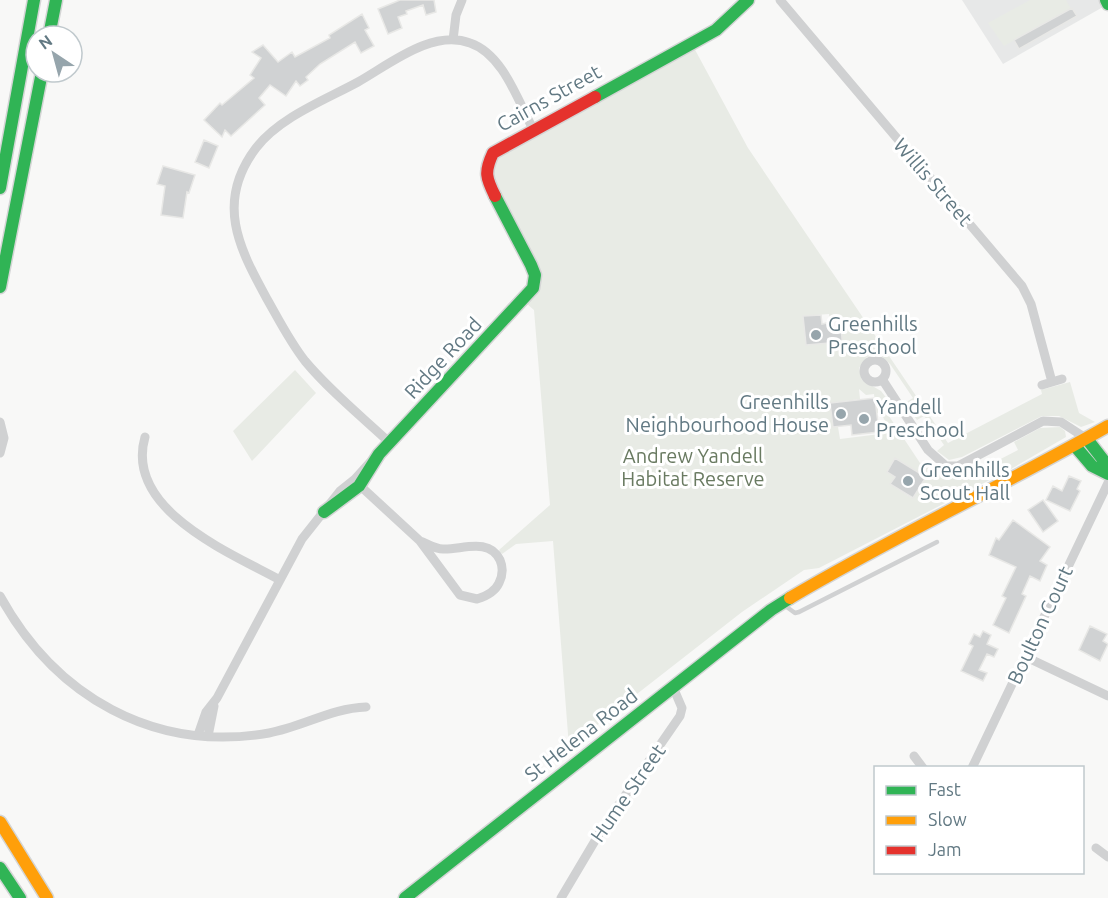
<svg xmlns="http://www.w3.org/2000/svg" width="1108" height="898" viewBox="0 0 1108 898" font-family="Ubuntu,sans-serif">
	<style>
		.built { fill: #e7e8e8 }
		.green { fill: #e8ebe5; fill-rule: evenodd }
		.building { fill: #d0d2d3; stroke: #e8e8e6; stroke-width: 1.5 }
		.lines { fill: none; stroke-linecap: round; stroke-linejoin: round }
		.fast-casing { stroke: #d4d5d5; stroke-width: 15 }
		.slow-casing { stroke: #d4d5d5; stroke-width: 15 }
		.jam-casing { stroke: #d4d5d5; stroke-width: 15 }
		.lane { stroke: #d0d1d2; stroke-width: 4.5 }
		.street { stroke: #d0d1d2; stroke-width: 9 }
		.fast { stroke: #30b455; stroke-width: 12 }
		.slow { stroke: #ff9f0a; stroke-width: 12 }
		.jam { stroke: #e5322d; stroke-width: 12 }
		.poi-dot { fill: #96a5ac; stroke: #fff; stroke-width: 2 }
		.labels { text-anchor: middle; stroke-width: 6; stroke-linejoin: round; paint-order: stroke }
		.street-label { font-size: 20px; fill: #627983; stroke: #fff }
		.poi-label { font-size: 20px; fill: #627983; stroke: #fff; text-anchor: start }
		.park-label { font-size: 20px; fill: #697a61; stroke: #fff }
	</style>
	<rect width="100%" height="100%" fill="#f8f8f7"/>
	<!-- built -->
	<path class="built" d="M962 0H1099L1103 7 1003 64Z"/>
	<!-- green -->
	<path class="green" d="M1030 0H1066L1071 9 1004 46 988 23Z
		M693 46 748 148 948 443 1042 394 1041 390 1070 382 1079 413 1095 422 1081 427 1059 416H1042L962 457 949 460 937 451 944 445 924 416 917 420 905 403 913 398 890 364 879 354 867 357 859 368 862 380 881 391 888 400 881 404 920 463 928 460 941 470 955 472 960 480 1018 450 1014 442 1040 428 1060 427 1065 431 1066 437 1011 469 819 568 804 570 742 612 569 747 553 541 516 544 502 554 499 550 550 505 534 310 527 304 538 288 490 172 496 156ZM829 314 830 322 840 321 842 350 830 351 829 343 806 345 803 316ZM859 389 866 395 874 394 876 413H881L885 421 879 423 880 434 840 439 838 427H833L830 403 860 399ZM895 458 926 478 912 498 891 485 895 477 887 471Z
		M295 370 316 393 252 461 233 431Z"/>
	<!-- building -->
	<path class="building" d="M400 0H434L436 12 426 15 423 5 406 11 407 14 398 17 402 28 388 34 378 9Z
		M1072 8 1077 16 1019 49 1014 40Z
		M362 14 369 28 365 30 374 46 361 53 355 42 320 64 306 77 308 80 300 86 296 81 286 96 270 85 259 98 265 105 231 136 225 130 222 137 204 120 220 103 222 105 254 78 250 75 261 58 252 52 263 45 278 62 292 52 295 57 330 38 329 35Z
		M204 140 218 146 209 168 195 162Z
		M163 166 195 175 189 193 187 192 183 218 161 215 165 186 157 184Z
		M821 315 822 324 827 323 828 328 841 327 843 350 830 351 829 343 806 345 803 316Z
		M875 398 879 432 852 435 851 425 833 427 830 403Z
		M895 458 926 477 913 498 890 484 895 477 887 472Z
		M1069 476 1081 481 1077 489 1080 491 1070 511 1046 500 1053 486 1062 491Z
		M1043 500 1058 521 1043 532 1028 510Z
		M1013 520 1050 547 1040 561 1047 565 1040 581 1030 576 1022 594 1026 596 1009 633 993 625 1006 598 1002 596 1016 567 989 555 996 538 999 540Z
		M1090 626 1107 634 1103 641 1108 644 1100 661 1079 650Z
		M983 631 991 635 987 644 998 649 994 657 987 654 979 670 987 673 983 681 961 671 973 646 969 644 974 634 980 637Z"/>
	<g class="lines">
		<defs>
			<path id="fast" d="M1106 0 1108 4
				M49 36 56 0
				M595 97 716 30 748 0
				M0 188 34 0
				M0 287 42 72
				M1087 439 1108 466
				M1075 446 1092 466 1108 474
				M324 512 359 486 379 454 533 288 535 275 531 265 495 196
				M0 868 20 898
				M405 898 771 610 790 598"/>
			<path id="slow" d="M790 598C894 536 1003 486 1108 426
				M0 822 47 898"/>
			<path id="jam" d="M495 196C486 178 484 172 493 153L595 97"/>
		</defs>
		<!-- fast casing -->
		<use href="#fast" class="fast-casing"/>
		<!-- slow casing -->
		<use href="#slow" class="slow-casing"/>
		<!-- jam casing -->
		<use href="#jam" class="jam-casing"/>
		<!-- lane -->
		<path class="lane" d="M784 605 795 613 799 612 937 542"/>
		<!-- street -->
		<path class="street" d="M780 0 1022 286 1031 304 1052 382
			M453 40 456 15 462 0
			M864 371a11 11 0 1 1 22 0a11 11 0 1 1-22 0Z
			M882 379 928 450 946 466H958L1043 421 1061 422 1087 439
			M1042 385 1062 379
			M0 422 4 438 0 453
			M145 437C124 510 231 553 280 580
			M390 443C361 416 330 391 305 361 290 342 279 320 267 299 239 248 215 202 256 148 280 117 325 100 358 82 390 64 432 29 470 43 503 54 518 101 533 129
			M356 482 420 541 460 595 477 599C487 596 495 592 499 583 503 575 503 567 500 560 489 537 461 550 443 549 435 549 428 544 420 541
			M0 596C55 696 153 753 269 733 302 727 332 708 366 707
			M1026 657 1108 696
			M198 735 206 712 217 698 302 539 340 491 355 479 373 459
			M208 736 214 706
			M914 756 923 768
			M972 768 1108 483
			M1096 848 1108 857
			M561 898 602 829 680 716 682 708 673 687"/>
		<!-- fast -->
		<use href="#fast" class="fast"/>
		<!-- slow -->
		<use href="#slow" class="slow"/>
		<!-- jam -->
		<use href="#jam" class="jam"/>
	</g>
	<!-- markers -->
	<g class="poi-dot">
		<circle cx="816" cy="335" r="6"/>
		<circle cx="841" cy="414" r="6"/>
		<circle cx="864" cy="419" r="6"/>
		<circle cx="908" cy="481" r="6"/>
	</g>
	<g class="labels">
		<!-- street labels -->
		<g class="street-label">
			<text transform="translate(549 98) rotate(-29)" y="7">Cairns Street</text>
			<text transform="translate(933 182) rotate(49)" y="7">Willis Street</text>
			<text transform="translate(443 358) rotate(-47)" y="7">Ridge Road</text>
			<text transform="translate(1040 625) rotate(-65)" y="7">Boulton Court</text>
			<text transform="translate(581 735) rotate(-38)" y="7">St Helena Road</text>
			<text transform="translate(628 793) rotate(-55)" y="7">Hume Street</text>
		</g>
		<!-- poi labels -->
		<g class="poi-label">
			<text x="828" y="331">Greenhills<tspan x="828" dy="23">Preschool</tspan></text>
			<text x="829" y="409" text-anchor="end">Greenhills<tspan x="829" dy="23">Neighbourhood House</tspan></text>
			<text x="876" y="414">Yandell<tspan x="876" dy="23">Preschool</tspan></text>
			<text x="920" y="477">Greenhills<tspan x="920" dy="23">Scout Hall</tspan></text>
		</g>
		<!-- park labels -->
		<g class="park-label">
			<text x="693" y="463">Andrew Yandell<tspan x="693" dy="23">Habitat Reserve</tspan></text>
		</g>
	</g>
	<!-- legend -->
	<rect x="874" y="766" width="210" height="108" fill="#ffffff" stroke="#c0c9cd" stroke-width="1.5"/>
	<rect x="886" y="786" width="30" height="9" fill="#30b455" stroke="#c0c9cd" stroke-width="1.5"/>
	<text x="928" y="796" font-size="18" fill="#627983">Fast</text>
	<rect x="886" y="816" width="30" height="9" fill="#ff9f0a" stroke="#c0c9cd" stroke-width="1.5"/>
	<text x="928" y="826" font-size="18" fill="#627983">Slow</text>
	<rect x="886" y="846" width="30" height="9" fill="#e5322d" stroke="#c0c9cd" stroke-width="1.5"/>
	<text x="928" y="856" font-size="18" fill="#627983">Jam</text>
	<!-- north arrow -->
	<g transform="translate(54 54) rotate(324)"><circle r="28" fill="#ffffff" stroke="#c0c9cd" stroke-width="1.5"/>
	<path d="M0-4.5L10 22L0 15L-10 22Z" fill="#96a5ac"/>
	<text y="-9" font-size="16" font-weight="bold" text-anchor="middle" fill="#627983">N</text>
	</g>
</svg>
